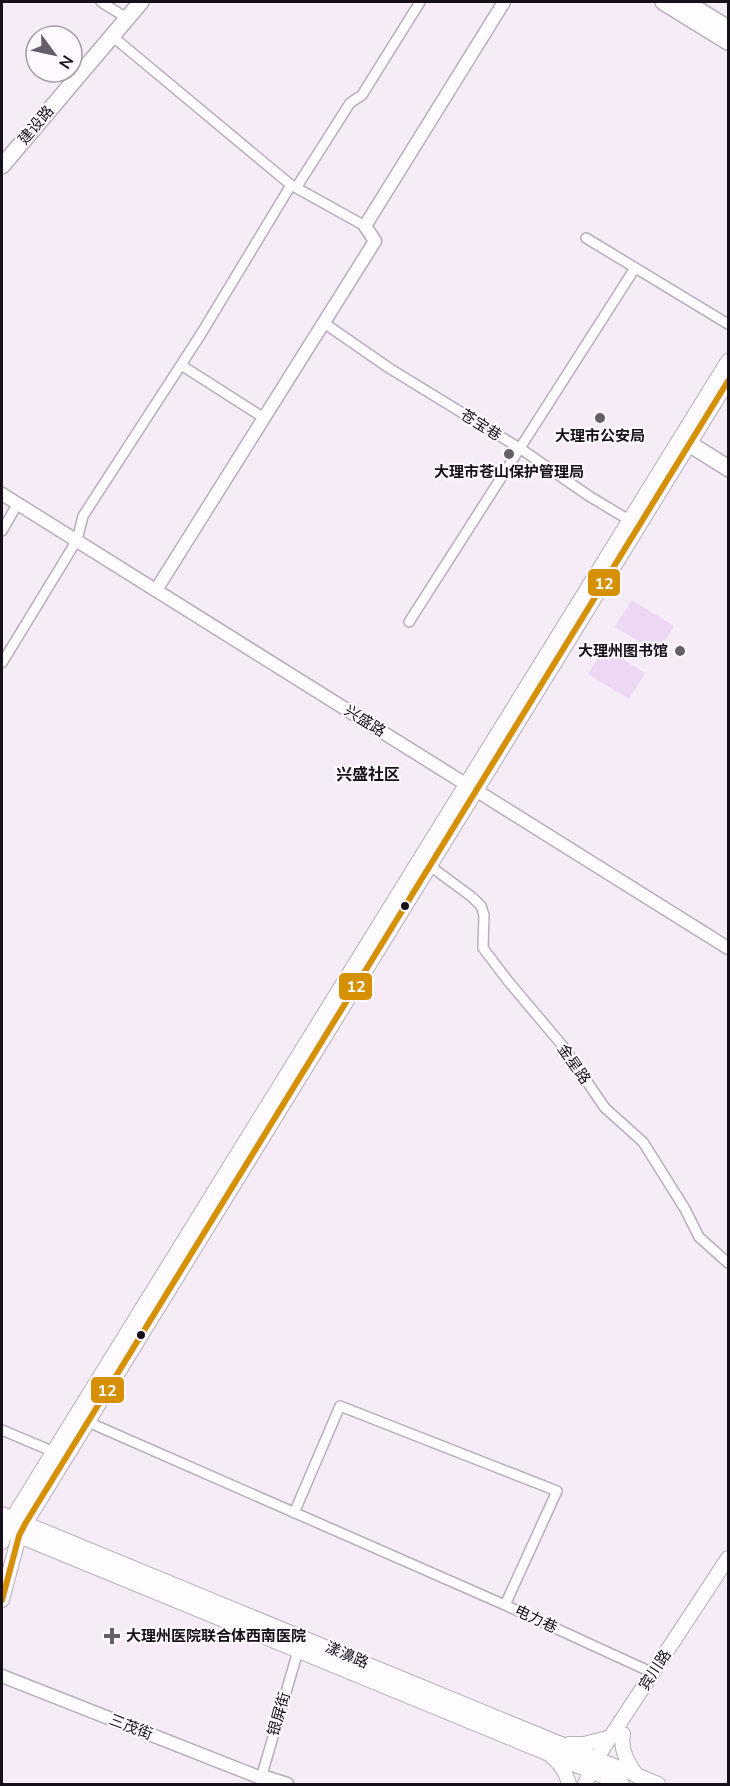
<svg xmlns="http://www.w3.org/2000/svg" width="730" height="1786" viewBox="0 0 730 1786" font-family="'Nunito Sans','Noto Sans SC',sans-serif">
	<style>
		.green { fill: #ecd7f5 }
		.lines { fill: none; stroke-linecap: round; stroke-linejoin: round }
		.minor-casing { stroke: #b6aeb9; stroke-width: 12 }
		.tertiary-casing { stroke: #b6aeb9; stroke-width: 15 }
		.secondary-casing { stroke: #b6aeb9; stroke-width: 16 }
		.primary-casing { stroke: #b6aeb9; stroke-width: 18 }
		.minor { stroke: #fefcfe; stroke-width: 9 }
		.tertiary { stroke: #fefcfe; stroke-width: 12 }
		.secondary { stroke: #fefcfe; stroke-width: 14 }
		.primary { stroke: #fefcfe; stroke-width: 15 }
		.bus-1-casing { stroke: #fdf9ff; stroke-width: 10 }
		.bus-1 { stroke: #d59004; stroke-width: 6 }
		.poi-dot { fill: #655d68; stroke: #fdf9ff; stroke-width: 2 }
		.bus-dot { fill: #17101a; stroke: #fdf9ff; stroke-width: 2 }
		.labels { text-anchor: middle; stroke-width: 4.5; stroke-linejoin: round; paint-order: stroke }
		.street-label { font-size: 15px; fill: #17101a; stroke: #fdf9ff }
		.poi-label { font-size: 15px; font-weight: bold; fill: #17101a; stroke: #fdf9ff }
		.neighbourhood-label { font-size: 16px; font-weight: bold; fill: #17101a; stroke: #fdf9ff }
		.line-badge { stroke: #fdf9ff; stroke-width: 2 }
		.badge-label { font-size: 16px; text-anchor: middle; font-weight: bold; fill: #fff }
	</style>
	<rect width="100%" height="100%" fill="#f5ecf8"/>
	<!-- green -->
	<path class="green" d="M632 600 674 626 658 653 615 627Z
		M604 648 645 673 629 699 588 674Z"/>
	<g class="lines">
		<defs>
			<path id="minor" d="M101 2 122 15
				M293 186 365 226
				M296 188 350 103 362 95 420 2
				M586 238 728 324
				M324 323 389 368 521 449 589 496 634 523
				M181 365 264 418
				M691 441 728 464
				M688 447 728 472
				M2 531 18 503
				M409 622 635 268
				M2 663 77 540 83 516 201 334 291 185 112 36
				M430 866 472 897 481 906 484 915 483 948 508 981 562 1045 605 1108 643 1142 685 1209 699 1237 728 1263
				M88 1422 505 1605 653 1673
				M2 1430 54 1452
				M294 1513 340 1406 557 1491 505 1605
				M261 1778 298 1651"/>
			<path id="tertiary" d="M2 494 467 785
				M156 590 375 241 365 226 504 2
				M477 791 728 948
				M2 1676 261 1778 272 1784
				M265 1777 287 1784"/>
			<path id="secondary" d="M2 1514 658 1784
				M12 1533 622 1784
				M2 1542 5 1530 728 361
				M2 1600 19 1536 25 1524 728 381
				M623 1734C620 1751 628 1763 637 1776
				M569 1744H584L611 1737
				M552 1757C562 1765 566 1773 569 1784
				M585 1784 596 1759 728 1558"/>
			<path id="primary" d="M663 2 728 42
				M686 2 728 28
				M2 166 141 2"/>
		</defs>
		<!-- minor casing -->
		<use href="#minor" class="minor-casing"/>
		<!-- tertiary casing -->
		<use href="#tertiary" class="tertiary-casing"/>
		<!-- secondary casing -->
		<use href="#secondary" class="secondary-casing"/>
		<!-- primary casing -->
		<use href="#primary" class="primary-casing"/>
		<!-- minor -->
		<use href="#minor" class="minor"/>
		<!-- tertiary -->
		<use href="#tertiary" class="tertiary"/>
		<!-- secondary -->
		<use href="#secondary" class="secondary"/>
		<!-- primary -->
		<use href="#primary" class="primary"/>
		<defs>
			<path id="bus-1" d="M2 1600 19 1536 25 1524 728 381"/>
		</defs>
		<!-- bus-1 casing -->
		<use href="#bus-1" class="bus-1-casing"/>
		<!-- bus-1 -->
		<use href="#bus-1" class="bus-1"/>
	</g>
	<!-- markers -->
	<g class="poi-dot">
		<circle cx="600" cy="418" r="6"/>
		<circle cx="509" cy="454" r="6"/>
		<circle cx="680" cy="651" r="6"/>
		<path d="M109 1627h6v6h6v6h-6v6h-6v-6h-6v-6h6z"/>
	</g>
	<g class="bus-dot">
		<circle cx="405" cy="906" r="5"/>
		<circle cx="141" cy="1335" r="5"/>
	</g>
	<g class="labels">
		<!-- street labels -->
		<g class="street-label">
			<text transform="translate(36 125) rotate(-50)" y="5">建设路</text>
			<text transform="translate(481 425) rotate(32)" y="5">苍宝巷</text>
			<text transform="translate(365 721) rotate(32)" y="5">兴盛路</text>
			<text transform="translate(574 1064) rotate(55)" y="5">金星路</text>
			<text transform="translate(536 1619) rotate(25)" y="5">电力巷</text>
			<text transform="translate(347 1655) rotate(23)" y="5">漾濞路</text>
			<text transform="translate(655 1670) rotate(-57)" y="5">宾川路</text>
			<text transform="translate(279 1714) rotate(-74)" y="5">银屏街</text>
			<text transform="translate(131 1727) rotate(21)" y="5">三茂街</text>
		</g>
		<!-- poi labels -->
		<g class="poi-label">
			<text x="600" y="441">大理市公安局</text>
			<text x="509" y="477">大理市苍山保护管理局</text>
			<text x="668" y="656" text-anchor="end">大理州图书馆</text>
			<text x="126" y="1641" text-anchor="start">大理州医院联合体西南医院</text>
		</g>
		<!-- neighbourhood labels -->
		<g class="neighbourhood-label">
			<text x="368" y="780">兴盛社区</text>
		</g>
	</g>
	<g class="line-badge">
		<rect x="587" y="568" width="34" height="29" rx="6" fill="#d59004"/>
		<rect x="338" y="972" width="35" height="29" rx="6" fill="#d59004"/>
		<rect x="90" y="1376" width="35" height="28" rx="6" fill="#d59004"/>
	</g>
	<g class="badge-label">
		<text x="604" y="589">12</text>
		<text x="356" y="992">12</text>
		<text x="107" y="1396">12</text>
	</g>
	<!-- border -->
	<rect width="730" height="1786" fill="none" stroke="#17101a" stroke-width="6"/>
	<!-- north arrow -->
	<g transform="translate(54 54) rotate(123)"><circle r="28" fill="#fdf9ff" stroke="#a19ca3" stroke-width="1.5"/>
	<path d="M0-4.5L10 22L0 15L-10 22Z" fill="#655d68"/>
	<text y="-9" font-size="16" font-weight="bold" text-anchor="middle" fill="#17101a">N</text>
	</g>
</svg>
